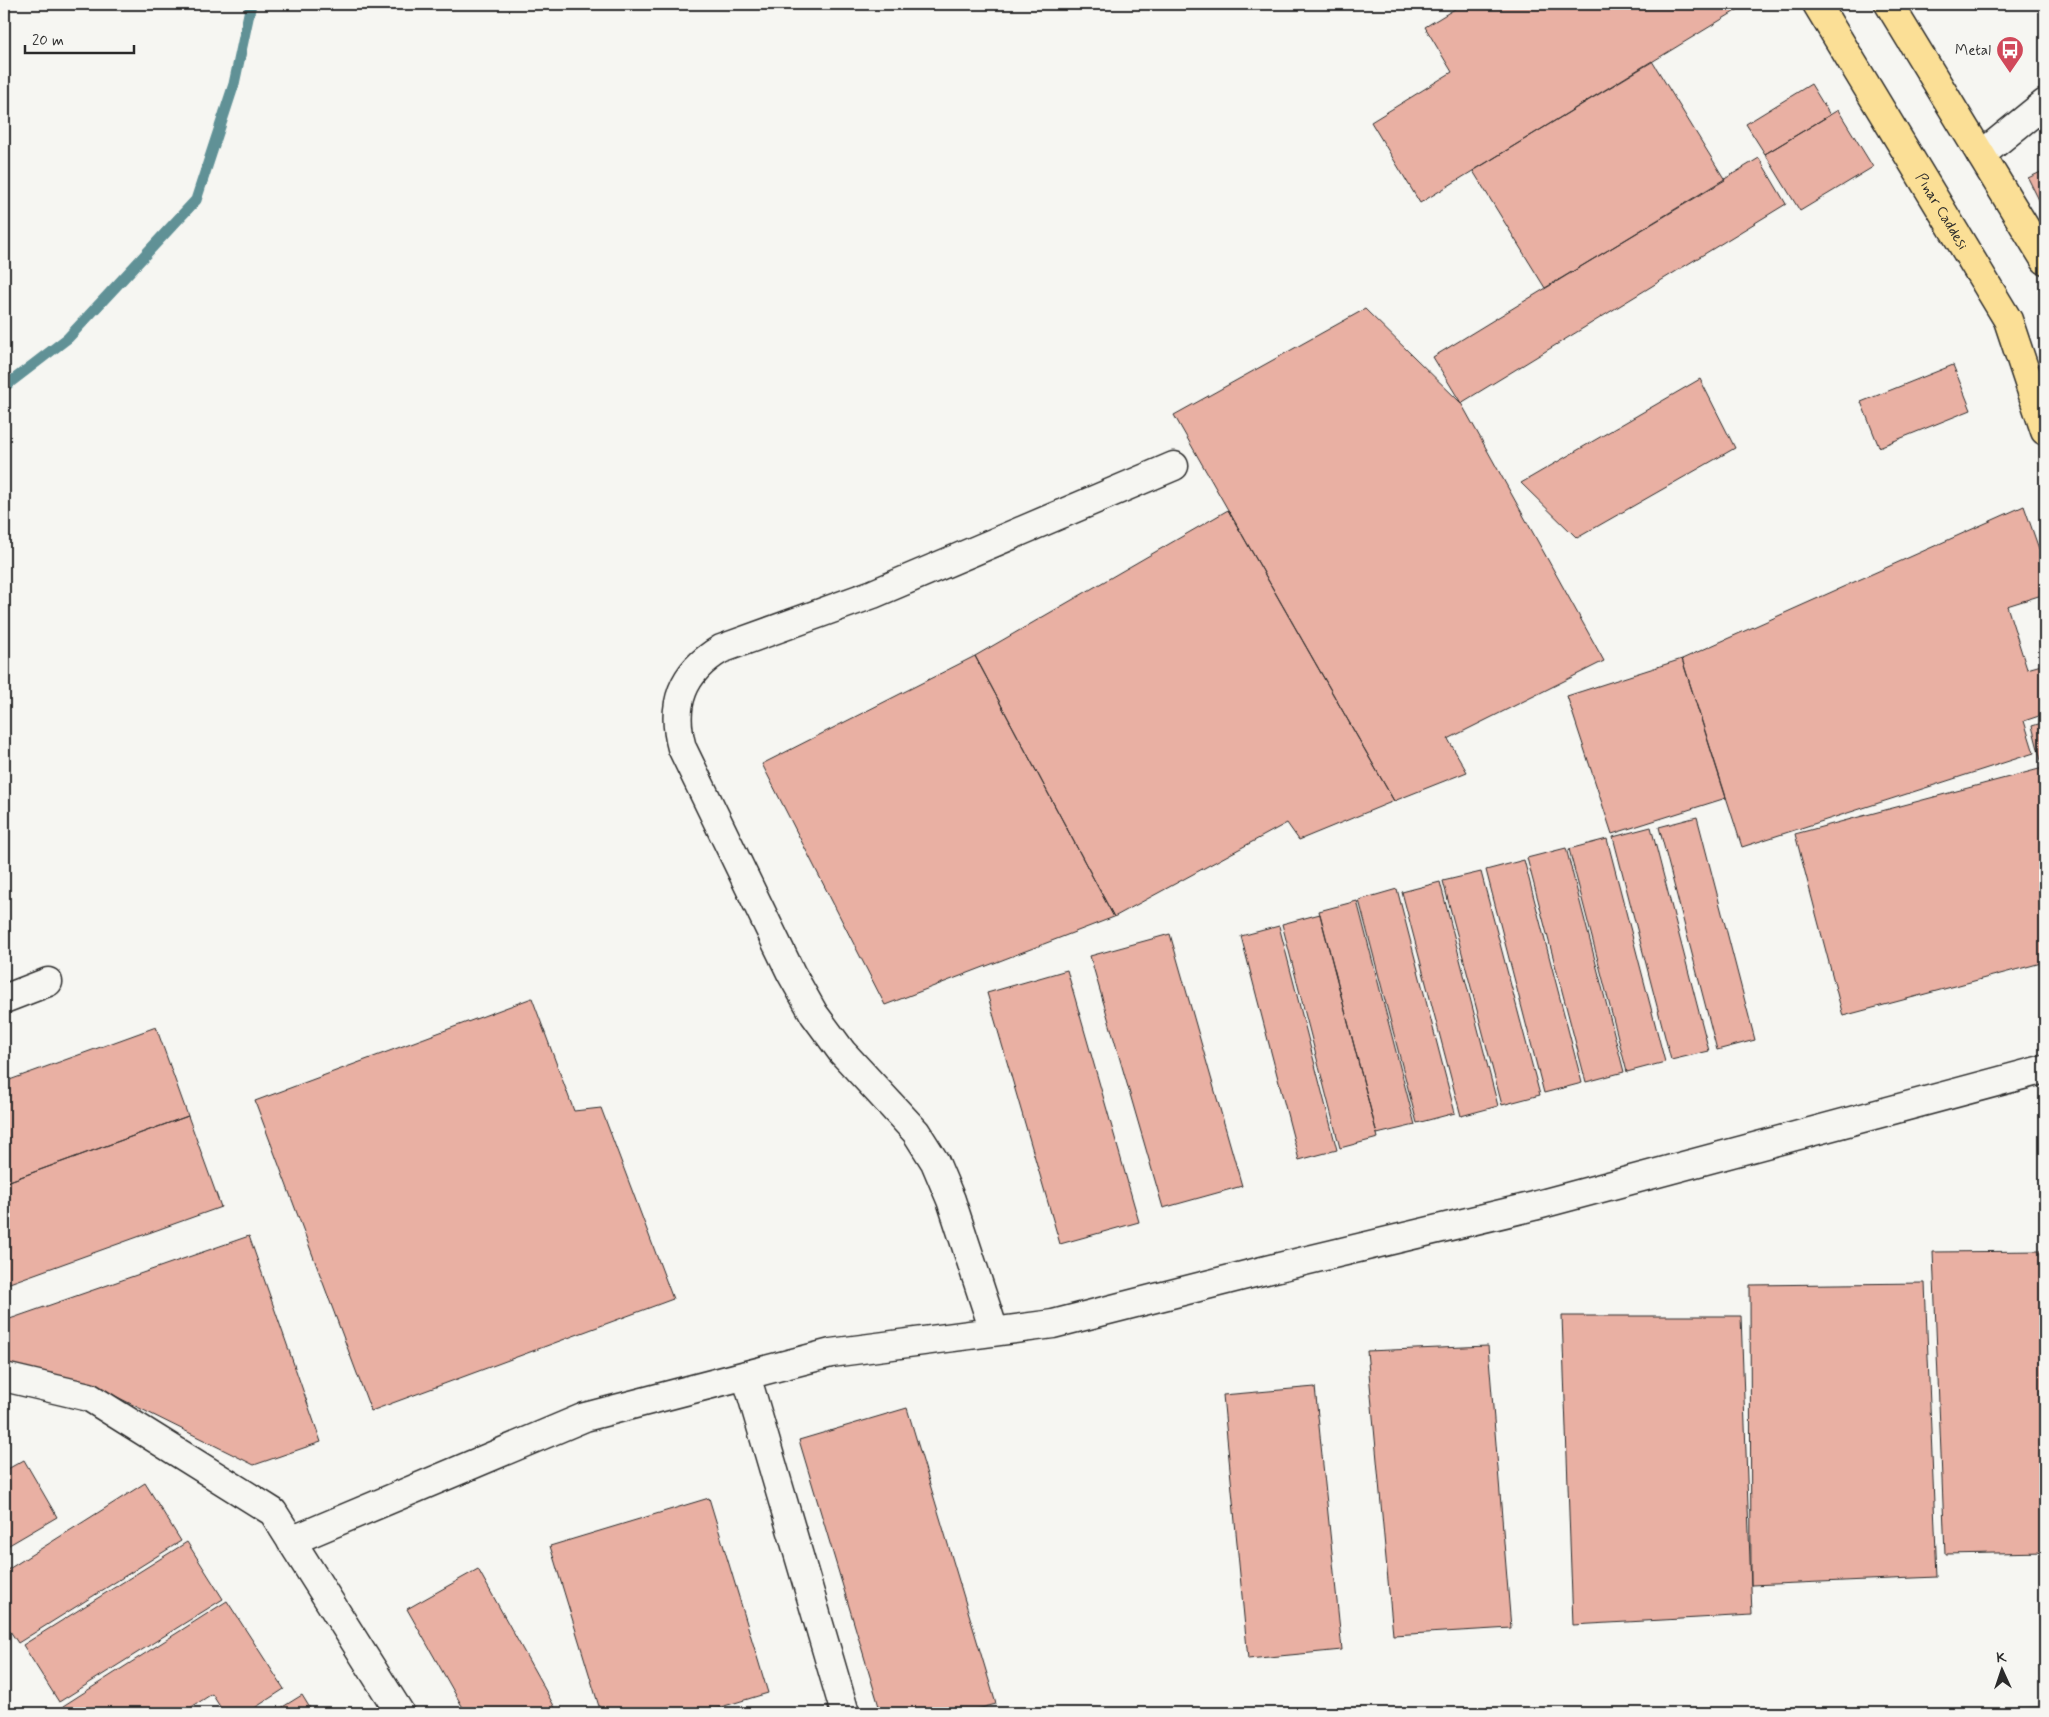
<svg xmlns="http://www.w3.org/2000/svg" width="2049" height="1717" viewBox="0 0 2049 1717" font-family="Mynerve,sans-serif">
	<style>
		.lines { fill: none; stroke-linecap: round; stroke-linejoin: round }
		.stream { stroke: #609196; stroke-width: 11 }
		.building { fill: #e9b0a3; stroke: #2b2b2b }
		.minor-casing { stroke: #2b2b2b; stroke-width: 31 }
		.major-casing { stroke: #2b2b2b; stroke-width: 31 }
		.minor { stroke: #f6f6f2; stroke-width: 28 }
		.major { stroke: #fbdf96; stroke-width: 28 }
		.labels { text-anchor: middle; stroke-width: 4; stroke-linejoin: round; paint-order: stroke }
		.poi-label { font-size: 15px; fill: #2b2b2b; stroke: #f6f6f2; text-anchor: end }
		.street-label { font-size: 15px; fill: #2b2b2b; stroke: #f6f6f2 }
	</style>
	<rect width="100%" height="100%" fill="#f6f6f2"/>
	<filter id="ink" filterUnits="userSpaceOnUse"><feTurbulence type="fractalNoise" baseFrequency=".02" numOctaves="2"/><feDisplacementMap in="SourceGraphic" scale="10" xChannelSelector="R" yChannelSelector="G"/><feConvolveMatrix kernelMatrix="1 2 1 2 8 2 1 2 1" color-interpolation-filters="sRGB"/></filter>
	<g filter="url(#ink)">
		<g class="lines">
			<!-- stream -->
			<path class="stream" d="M4 387 68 338 196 200 234 84 251 4"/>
		</g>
		<!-- building -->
		<path class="building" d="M1463 4H1747L1420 203 1371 122 1452 72 1425 27Z
			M1652 61 1725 180 1545 288 1473 171Z
			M1811 84 1830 115 1765 154 1746 124Z
			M1838 110 1873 167 1800 211 1765 154Z
			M1759 158 1786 204 1461 403 1433 357Z
			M2045 170V212L2028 178Z
			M1365 309 1461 403 1604 661 1448 739 1467 772 1394 801 1174 415Z
			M1953 365 1971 410 1879 447 1861 402Z
			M1700 379 1735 448 1577 538 1521 483Z
			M2024 506 2045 566V594L2007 606 2027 669 2045 664V714L2024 721 2034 753 1742 847 1682 659Z
			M1228 510 1394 801 1299 840 1287 823 1114 917 975 656Z
			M975 656 1114 917 885 1005 762 764Z
			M1682 659 1726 798 1612 834 1567 696Z
			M2045 722V962L1843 1016 1795 834 2043 768 2032 726Z
			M1697 817 1755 1040 1717 1050 1659 827Z
			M1651 827 1709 1051 1671 1060 1613 837Z
			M1607 839 1665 1062 1627 1072 1569 849Z
			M1566 848 1624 1072 1586 1082 1527 858Z
			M1524 860 1582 1083 1544 1093 1486 870Z
			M1481 872 1540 1095 1502 1105 1443 881Z
			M1440 882 1498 1106 1461 1116 1402 892Z
			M1397 889 1455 1113 1417 1123 1359 900Z
			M1357 901 1415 1125 1377 1134 1319 911Z
			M1320 914 1378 1138 1340 1148 1282 924Z
			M1279 926 1337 1150 1299 1160 1241 936Z
			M1170 934 1242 1186 1163 1208 1090 956Z
			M1067 970 1139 1222 1060 1244 987 993Z
			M532 998 574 1111 601 1108 673 1299 371 1411 255 1101Z
			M156 1027 188 1116 4 1183V1082Z
			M188 1116 221 1207 4 1285V1183Z
			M249 1236 321 1442 254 1465 97 1387 4 1367V1321Z
			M2045 1251V1552L1945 1554 1933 1252Z
			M1925 1283 1937 1577 1751 1585 1750 1285Z
			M1562 1316H1741L1752 1615 1573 1625Z
			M1488 1346 1511 1628 1393 1635 1367 1351Z
			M1315 1387 1342 1650 1248 1659 1223 1395Z
			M907 1408 996 1704 963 1713H881L799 1440Z
			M24 1460 57 1517 4 1548V1471Z
			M145 1483 181 1541 18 1643 4 1622V1572Z
			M709 1498 768 1693 701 1713H601L550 1546Z
			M187 1542 223 1599 59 1702 23 1645Z
			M478 1569 558 1713H466L407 1609Z
			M227 1601 284 1689 247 1713H224L212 1694 182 1713H68L63 1706Z
			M302 1695 313 1713H273Z
			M2045 1707V1713H1953V1709Z"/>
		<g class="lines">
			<defs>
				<path id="minor" d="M1981 155 2045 103
					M4 999 48 982
					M994 1331 951 1200 935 1162 916 1132 842 1052 814 1014 791 973 682 748C670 705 682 672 721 649L873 594 1174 466
					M746 1375 845 1713
					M4 1377 89 1397 273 1512 400 1713
					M291 1541 585 1417 831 1353 1053 1324 1258 1272 1534 1206 2045 1069"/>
				<g id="major">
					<path id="s1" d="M1817 4 2008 320 2045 431"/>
					<path d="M1889 4 2045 260"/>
				</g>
			</defs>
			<!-- minor casing -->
			<use href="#minor" class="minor-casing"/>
			<!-- major casing -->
			<use href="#major" class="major-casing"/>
			<!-- minor -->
			<use href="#minor" class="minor"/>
			<!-- major -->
			<use href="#major" class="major"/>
		</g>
	</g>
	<!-- icons -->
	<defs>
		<symbol id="bus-pin" viewBox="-11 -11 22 30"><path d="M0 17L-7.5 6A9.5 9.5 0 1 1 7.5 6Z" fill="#d1495b" stroke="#f6f6f2"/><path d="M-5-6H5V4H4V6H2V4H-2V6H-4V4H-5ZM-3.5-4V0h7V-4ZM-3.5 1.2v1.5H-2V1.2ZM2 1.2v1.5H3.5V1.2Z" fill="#fff"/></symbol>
	</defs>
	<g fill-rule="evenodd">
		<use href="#bus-pin" x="1994" y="34" width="32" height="43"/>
	</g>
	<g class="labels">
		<!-- poi labels -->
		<g class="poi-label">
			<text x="1991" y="55">Metal</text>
		</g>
		<!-- street labels -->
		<g class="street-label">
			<text dy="5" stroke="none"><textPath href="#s1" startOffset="242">Pınar Caddesi</textPath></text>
		</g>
	</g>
	<!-- margin -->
	<rect width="2049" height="1717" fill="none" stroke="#f6f6f2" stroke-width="20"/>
	<rect x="10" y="10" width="2029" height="1697" fill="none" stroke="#2b2b2b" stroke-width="2" filter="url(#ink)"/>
	<!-- north arrow -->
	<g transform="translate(2002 1670) rotate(357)" stroke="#f6f6f2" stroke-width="4" paint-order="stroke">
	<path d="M0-4L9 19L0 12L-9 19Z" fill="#2b2b2b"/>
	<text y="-8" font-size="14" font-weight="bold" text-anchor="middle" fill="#2b2b2b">K</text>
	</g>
	<!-- scale -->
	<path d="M25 45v8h109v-8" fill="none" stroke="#2b2b2b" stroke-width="2.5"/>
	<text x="32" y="45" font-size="15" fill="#2b2b2b" stroke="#f6f6f2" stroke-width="4" paint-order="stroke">20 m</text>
</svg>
